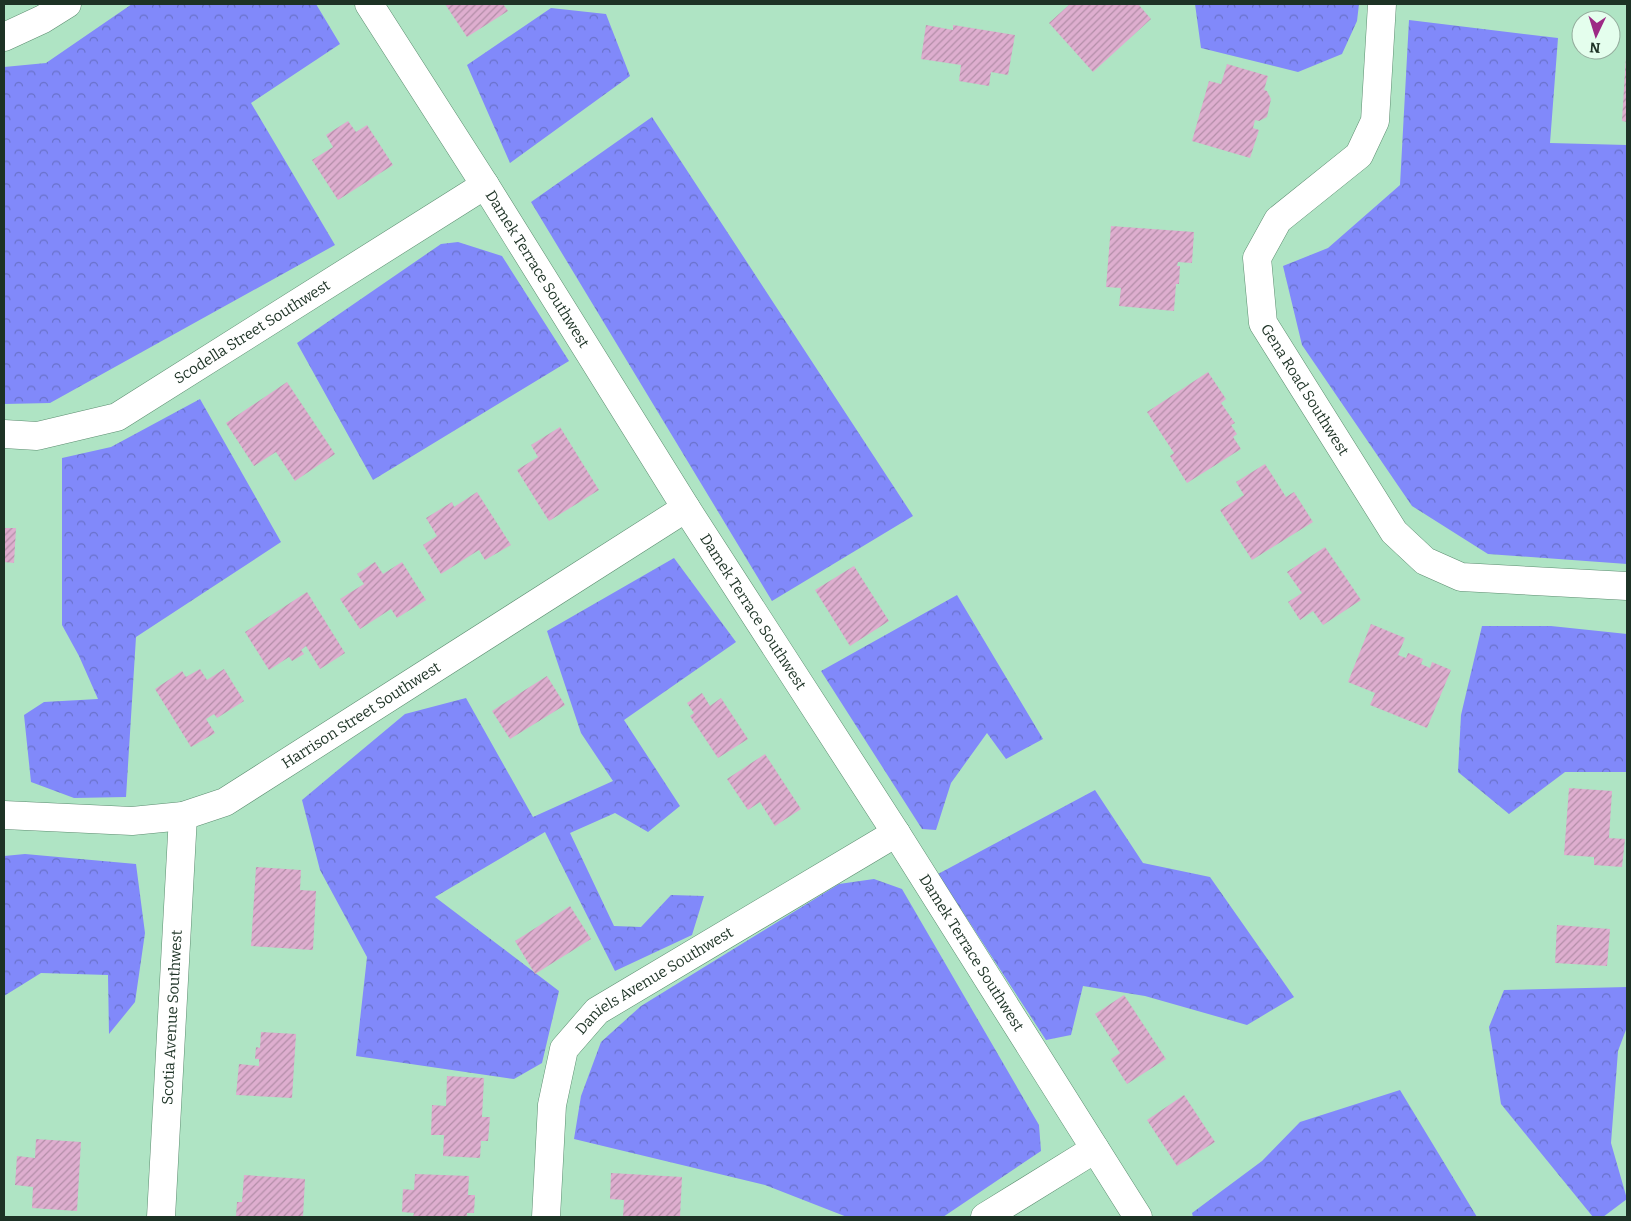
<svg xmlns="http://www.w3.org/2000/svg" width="1631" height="1221" viewBox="0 0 1631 1221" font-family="Bitter,serif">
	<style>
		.forest { fill: url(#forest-crowns) }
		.building { fill: url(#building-hatch) }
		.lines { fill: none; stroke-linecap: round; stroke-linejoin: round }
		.minor-casing { stroke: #5c8d70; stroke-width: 29 }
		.minor { stroke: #fff; stroke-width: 28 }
		.labels { text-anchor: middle; stroke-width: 5; stroke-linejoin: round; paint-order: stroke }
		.street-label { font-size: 15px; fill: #1d3225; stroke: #e4feed }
	</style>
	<defs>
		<pattern id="forest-crowns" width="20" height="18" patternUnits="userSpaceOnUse" patternTransform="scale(1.25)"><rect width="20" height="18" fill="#8189fa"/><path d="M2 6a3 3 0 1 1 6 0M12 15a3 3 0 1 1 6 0" fill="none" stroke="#6971ca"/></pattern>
		<pattern id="building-hatch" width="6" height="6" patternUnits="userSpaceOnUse" patternTransform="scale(1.25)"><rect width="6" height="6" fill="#deaecf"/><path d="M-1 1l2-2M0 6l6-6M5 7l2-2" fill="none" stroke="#b38ea8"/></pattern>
	</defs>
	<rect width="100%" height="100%" fill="#afe4c4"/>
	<!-- forest -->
	<path class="forest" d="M132 4H316L340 44 251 103 335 245 50 403 4 404V67L46 63Z
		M1195 4H1359L1357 21 1342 54 1298 72 1201 48Z
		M551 8 606 14 630 76 510 163 467 65Z
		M1409 20 1558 38 1550 143 1627 145V564L1488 554 1412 506 1302 345 1283 266 1328 248 1400 185Z
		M652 117 913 516 772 601 531 202Z
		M458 242 502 256 569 361 373 480 297 343 441 244Z
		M200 399 281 542 136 637 126 797 74 798 31 782 24 715 44 702 98 699 79 656 62 625V458L111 447Z
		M674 558 736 642 624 720 680 806 648 832 615 813 570 833 614 926 641 927 671 895 704 896 692 935 615 971 545 832 435 897 559 991 542 1063 514 1079 356 1056 367 957 320 870 302 800 405 714 466 698 533 817 613 781 581 733 547 631Z
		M957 595 1043 739 1006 759 987 733 951 783 936 830 922 829 821 671Z
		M1482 626H1551L1627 634V772H1565L1509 814 1458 772 1461 715Z
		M1095 790 1143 863 1210 877 1294 997 1247 1025 1145 996 1083 986 1071 1035 1046 1040 938 874Z
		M25 854 136 864 145 933 135 1002 109 1034 108 975 41 973 4 996V856Z
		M874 879 902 889 1039 1125 1041 1151 943 1217H847L765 1185 574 1139 581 1096 601 1042 641 1006 839 884Z
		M1627 987V1027L1618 1051 1611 1143 1627 1199 1603 1217H1593L1501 1104 1489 1027 1504 990Z
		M1400 1090 1477 1217H1193L1192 1213 1262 1161 1300 1122Z"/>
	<!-- building -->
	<path class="building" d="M445 4H503L508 11 467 37Z
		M1070 4H1138L1151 19 1093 72 1049 23Z
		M926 25 953 30V25L1015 35 1008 75 991 72 989 86 959 81 961 65 921 59Z
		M1626 56H1627V122L1622 121Z
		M1227 64 1268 76 1264 90 1267 91 1271 99 1267 117 1259 121 1255 120 1253 128 1259 130 1250 158 1192 141 1209 81 1221 84Z
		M348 121 356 132 367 125 393 165 338 200 312 160 333 147 326 135Z
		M1111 226 1194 232 1192 263 1178 262 1177 266H1180L1179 284H1176L1174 311 1119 306 1121 288 1106 287Z
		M1208 372 1226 399 1221 403 1235 423 1231 425 1237 434 1233 437 1241 449 1187 483 1170 456 1174 453 1147 412Z
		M287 382 335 454 295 481 276 452 254 466 226 423Z
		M560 427 599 490 549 521 517 470 538 457 531 445Z
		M1265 464 1286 497 1294 492 1313 522 1252 560 1220 510 1244 495 1236 482Z
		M477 492 511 545 485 560 479 550 441 574 423 545 437 536 426 518 452 502 454 507Z
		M4 528H16L14 563 4 562Z
		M1325 547 1361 600 1323 625 1313 611 1300 620 1288 602 1302 593 1287 572Z
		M375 562 383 574 402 562 426 600 397 618 391 609 360 629 340 599 364 584 357 574Z
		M854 566 889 621 850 646 815 590Z
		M307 592 345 653 320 669 306 646 301 650 304 654 292 661 289 657 269 670 245 632Z
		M1371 624 1405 638 1398 655 1406 658 1408 653 1423 659 1421 664 1430 668 1432 662 1451 670 1427 728 1370 705 1375 693 1348 682Z
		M200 669 207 680 224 669 244 701 217 718 214 714 206 719 215 733 191 747 155 689 182 671 186 677Z
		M547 676 565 705 510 739 492 711Z
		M702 693 710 706 721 698 748 739 718 758 690 716 694 713 687 703Z
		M765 754 801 809 775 826 760 802 748 810 727 779Z
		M1569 788 1612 791 1609 838 1625 839 1622 867 1594 865V857L1564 855Z
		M256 867 301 870 300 890 316 891 313 950 251 946Z
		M570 906 591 939 535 974 515 941Z
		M1557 925 1610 929 1607 966 1555 963Z
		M1124 995 1166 1059 1127 1084 1111 1059 1120 1053 1095 1014Z
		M261 1032 296 1034 292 1098 236 1095 239 1064 259 1066V1059H255L256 1047 260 1048Z
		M447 1076 484 1078 482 1117H490L488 1141H481L480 1158 443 1156 444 1135H431L432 1105 446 1106Z
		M1184 1095 1215 1142 1177 1166 1147 1120Z
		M36 1139 81 1142 77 1211 32 1208 33 1187 15 1185 17 1156 35 1158Z
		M611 1173 682 1177 680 1217H623L624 1200 610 1199Z
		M415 1174 469 1176 468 1195H475L474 1213H467V1217H413L414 1213 402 1212 403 1189 414 1190Z
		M244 1175 305 1179 303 1217 236 1216 237 1202H242Z"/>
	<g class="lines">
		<defs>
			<g id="minor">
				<path id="s1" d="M369 4 485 185 686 508 896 833 1138 1217"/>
				<path id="s2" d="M1382 4 1375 121 1359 155 1278 220 1257 258 1263 323 1394 532 1425 561 1461 577 1627 586"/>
				<path d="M4 37 43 19 67 4"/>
				<path id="s3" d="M4 434 37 436 117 417 485 185"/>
				<path id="s4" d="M4 815 132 821 183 816 225 802 686 508"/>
				<path id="s5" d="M161 1217 183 816"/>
				<path id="s6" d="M546 1217 552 1105 564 1049 597 1011 896 833"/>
				<path d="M985 1217 1095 1149"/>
			</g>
		</defs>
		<!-- minor casing -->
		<use href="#minor" class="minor-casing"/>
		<!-- minor -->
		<use href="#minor" class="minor"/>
	</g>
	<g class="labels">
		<!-- street labels -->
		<g class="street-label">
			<text dy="5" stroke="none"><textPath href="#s1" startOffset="314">Damek Terrace Southwest</textPath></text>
			<text dy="5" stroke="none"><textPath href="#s3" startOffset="275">Scodella Street Southwest</textPath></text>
			<text dy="5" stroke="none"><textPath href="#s2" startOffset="446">Gena Road Southwest</textPath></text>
			<text dy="5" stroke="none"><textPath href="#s1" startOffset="719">Damek Terrace Southwest</textPath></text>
			<text dy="5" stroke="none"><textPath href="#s4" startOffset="385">Harrison Street Southwest</textPath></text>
			<text dy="5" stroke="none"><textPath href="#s1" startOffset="1124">Damek Terrace Southwest</textPath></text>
			<text dy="5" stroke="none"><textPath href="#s6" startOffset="284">Daniels Avenue Southwest</textPath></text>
			<text dy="5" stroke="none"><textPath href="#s5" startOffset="200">Scotia Avenue Southwest</textPath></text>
		</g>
	</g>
	<!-- border -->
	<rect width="1631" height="1221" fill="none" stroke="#1d3225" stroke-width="10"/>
	<!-- north arrow -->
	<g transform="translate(1596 35) rotate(184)"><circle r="24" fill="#e4feed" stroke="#94ac9d"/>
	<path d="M0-4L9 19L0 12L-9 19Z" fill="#9d2985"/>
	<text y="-8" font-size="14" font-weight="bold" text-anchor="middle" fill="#1d3225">N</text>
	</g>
</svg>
